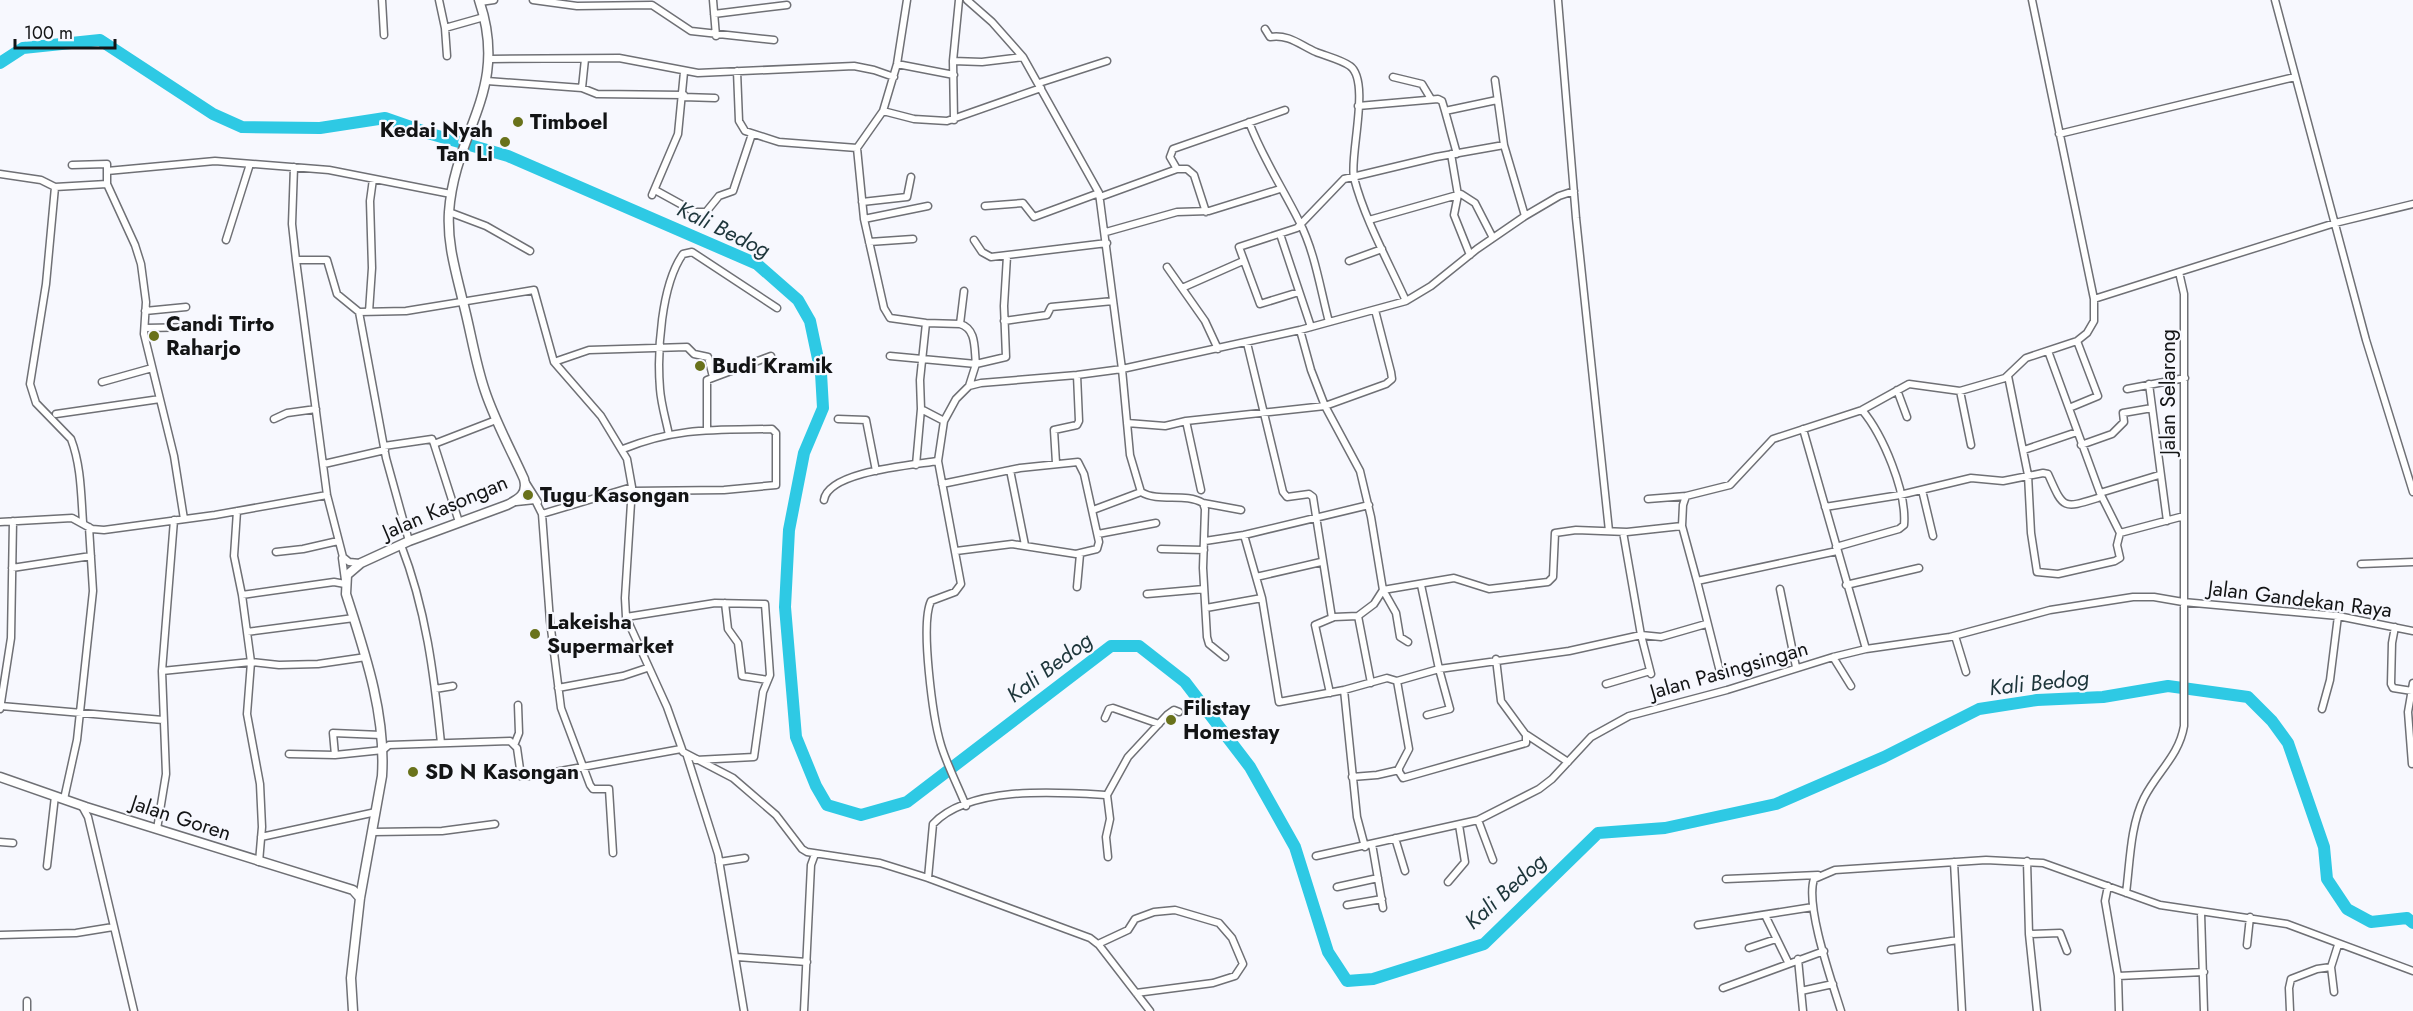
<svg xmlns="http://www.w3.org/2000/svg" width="2413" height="1011" viewBox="0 0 2413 1011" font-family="Jost,sans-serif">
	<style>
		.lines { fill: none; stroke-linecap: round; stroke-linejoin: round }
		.river { stroke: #2ec9e4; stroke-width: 12 }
		.street-casing { stroke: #6f7075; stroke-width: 9 }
		.secondary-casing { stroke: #6f7075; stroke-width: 11 }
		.street { stroke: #fff; stroke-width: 6 }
		.secondary { stroke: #fff; stroke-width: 8 }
		.poi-dot { fill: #69721b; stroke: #f7f8fe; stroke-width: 2 }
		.labels { text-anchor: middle; stroke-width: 4.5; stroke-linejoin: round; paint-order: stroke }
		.poi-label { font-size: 21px; font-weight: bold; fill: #131415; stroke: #f7f8fe; text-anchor: start }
		.street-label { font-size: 21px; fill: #131415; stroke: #f7f8fe }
		.water-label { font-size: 22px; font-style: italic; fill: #1d353a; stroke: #f7f8fe }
	</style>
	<rect width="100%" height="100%" fill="#f7f8fe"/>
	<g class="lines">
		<!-- river -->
		<path class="river" d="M0 63 23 48 100 40 213 114 242 127 320 128 385 118 431 134 508 156 757 264 798 300 810 321 821 373 823 408 804 453 789 530 785 607 796 737 816 786 827 805 861 815 907 802 1111 646H1139L1185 682 1250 767 1295 847 1328 952 1347 981 1373 979 1484 944 1598 833 1665 828 1776 804 1884 757 1979 709 2037 700 2103 697 2168 686 2248 697 2272 721 2288 743 2324 847 2327 879 2347 909 2371 922 2407 918 2413 923"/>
		<defs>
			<path id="street" d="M382 0 384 35
				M439 0 445 28 447 56
				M533 0 577 6 652 5 691 31 774 40
				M713 0 716 36
				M907 0 897 64 883 111 857 148 864 219 884 308 890 318 926 323 960 324 964 291
				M967 0 992 22 1023 57 1099 193 1122 369 1300 330 1406 301 1431 286 1477 249 1525 216 1559 196 1574 191
				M1558 0 1576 218 1609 531
				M2032 0 2094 299 2179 272 2184 294V726C2179 756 2157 772 2144 798 2130 826 2130 863 2126 893
				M2275 0 2366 340 2413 492
				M480 2 494 0
				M714 14 787 5
				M445 28 484 17
				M1265 29 1270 37C1289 34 1300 45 1316 52 1326 56 1342 60 1350 66 1371 81 1349 157 1354 178 1365 220 1388 261 1406 301
				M490 59 619 58 698 73 854 66 874 70 894 77
				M953 61 982 62 1023 57
				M897 64 954 75
				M737 71 739 121 745 131 779 142 857 148
				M1393 77 1422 84 1431 99
				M1495 80 1504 145
				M487 81 582 88 597 94 684 95
				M1039 83 1107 61
				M582 88 585 59
				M683 97 715 98
				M1358 106 1438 99 1442 101 1445 111 1497 100
				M883 111 914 119 947 121 1041 88
				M1445 111 1457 154
				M954 120 953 61 959 0
				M1249 122C1262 157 1282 187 1299 221 1315 252 1320 288 1329 322
				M2059 134 2295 77
				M1451 154 1458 195 1454 215 1470 255
				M72 165 107 164V184L135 245 141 264 146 302 144 334 174 456 184 519
				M294 167 292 224 296 260 327 495 343 557 349 562 360 563
				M1177 169 1170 157 1173 149 1285 110
				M107 171 215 161 329 170 451 194
				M0 174 41 180 55 187 107 184
				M55 187 46 284 30 384 36 403 71 439C81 465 81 494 83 522
				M655 190 695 212H706L719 196 733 191 752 134
				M652 195 678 134 684 72
				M1100 197 1177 169H1187L1194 175 1206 212
				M862 202 907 197 911 177
				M985 206 1023 203 1034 217 1099 193
				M449 212 486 226 530 251
				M864 219 928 206
				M1369 220 1461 194 1475 203 1493 238
				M1106 232 1177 212 1209 211 1280 189
				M1280 234 1311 327
				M226 240 250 164
				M974 240 982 252 991 257 1107 243
				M869 242 913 239
				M296 260H327L337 294 359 312 406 311 534 290 554 362 601 416 627 459 632 487 625 598 626 617 667 707 683 752 733 778 776 815 802 849 807 852 880 863 928 878 1090 938 1099 945 1150 1011
				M1349 261 1382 249
				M1167 267 1205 321 1218 349
				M2179 272 2335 223 2413 204
				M1182 288 1243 261
				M1299 292 1260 304 1239 247 1297 228 1344 179 1436 157 1504 145 1525 216
				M145 311 186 307
				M359 312 386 458 409 541
				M369 312 372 268 370 201 373 179
				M1004 321 1047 315 1051 307 1113 301
				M926 323 920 380 921 409 944 421
				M145 328 198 327
				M1300 330 1311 370 1325 406 1360 471 1371 517 1383 590 1396 613 1400 637 1408 642
				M1247 343 1283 492 1287 497 1309 494 1313 497 1332 618
				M2048 351 2100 493 2120 533
				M890 356 976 364C974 349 977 329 960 324
				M554 362 589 350 687 347 694 354 708 357 713 377
				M2008 376 2028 475 2031 533 2037 572 2058 574 2115 561 2120 558 2117 545 2120 533
				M102 382 152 368
				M2149 384 2167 521
				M969 386 976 364 1006 357 1004 306 1007 256
				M2127 389 2185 378
				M1897 390 1907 417
				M1960 391 1971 445
				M2069 408 2098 396 2077 341
				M56 414 160 399
				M274 419 287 413 316 409
				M838 419 866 420 876 471
				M1186 421 1201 490
				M1127 423 1165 426 1186 421 1325 406 1386 384 1392 379 1391 372 1375 310
				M707 429V380L771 356
				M1803 429 1866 649
				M669 435C666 420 661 404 660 389 657 352 661 285 683 254L692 252 777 308
				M434 444 459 522
				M2081 445 2112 434 2124 422 2123 413 2152 408
				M384 446 432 439 434 444 496 420
				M623 449C678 427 715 430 772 429L776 433V485L724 490 632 491
				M2024 450 2077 432
				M1056 463 1054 430 1077 425 1079 421 1077 375
				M324 464 385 450
				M916 465 921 409
				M1010 470 1025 545
				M526 483 538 502
				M942 484 1020 468 1078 462 1084 474 1099 542 1097 549 1076 554 1012 544 956 551
				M1922 490 1933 536
				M2100 493 2159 475
				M1648 499 1686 496
				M824 500C828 471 914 465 938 461
				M516 502 535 500 542 514 550 621 561 708 590 785 593 789H609L613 853
				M1203 503 1241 510
				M1825 507 1900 495 1971 478 2003 481 2043 473 2048 474C2064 510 2062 509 2101 497
				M1093 510 1141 492
				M237 511 234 556 242 595 251 662 247 714 260 784 262 827 259 862
				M542 514 632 487
				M0 522 72 518 92 529 104 530 215 515 327 495
				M1682 526 1697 581 1837 551
				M1623 532 1641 635 1651 674
				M2120 533 2184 516
				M1098 534 1156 523
				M1244 535 1256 577 1321 562
				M1205 541 1244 535 1369 505
				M401 545C426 609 434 674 441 743
				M1836 547 1899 529 1904 525C1907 492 1883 435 1862 410
				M1161 549 1204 550
				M276 552 303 549 338 541
				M342 558 345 580
				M2361 564 2413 562
				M12 568 91 556
				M1256 577 1262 598
				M1697 581 1719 668
				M1421 585 1439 669 1569 651 1641 635 1661 637 1706 624
				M1846 585 1919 568
				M1077 587 1080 554
				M1780 589 1796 667
				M1383 590 1454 578 1489 589 1548 582 1553 577 1555 533 1576 530 1627 532 1682 526 1683 505 1686 496 1730 485 1773 439 1862 410 1909 384 1960 391 2005 378 2026 358 2077 341 2087 333 2094 321V299
				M1147 594 1204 589
				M242 595 334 582 345 584
				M725 603 728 629 738 643 742 676 768 680
				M1206 608 1262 598 1279 702 1344 690 1387 678 1397 681 1439 669 1450 709 1427 715
				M626 617 715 603 765 604 770 675 763 692 754 757 696 760
				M2395 627 2392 643 2391 684 2393 688 2412 691
				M247 632 354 618
				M1955 636 1966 672
				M1833 657 1851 686
				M162 671 251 662 279 665 318 664 366 657
				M1397 681 1409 749 1398 770 1403 778 1526 743V735L1501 701 1496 659
				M1371 683 1358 616 1374 604 1383 590
				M1606 684 1650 671
				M558 688 623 676 647 668
				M435 689 453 686
				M1344 690 1357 817 1365 847
				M1330 693 1315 625 1334 617 1358 616
				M1 706 163 720
				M0 709 11 638 13 521
				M2322 709 2330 680 2338 616
				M1105 718 1109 709 1113 708 1159 724
				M1527 735 1568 762
				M515 743 519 733 518 705
				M289 754 335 755 383 750 389 745 510 741 517 748 521 776H533L681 749
				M335 755 333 733 381 735
				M687 756 718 854 744 1011
				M2412 764 2408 712 2413 683
				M1352 777 1377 775 1399 770
				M64 799 77 740 93 591 89 527
				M82 806 88 817 134 1011
				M966 806C958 786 947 765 941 745 933 719 920 624 931 601L955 592 961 584 938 461 944 421 956 399 969 386 981 383 1077 375 1122 369 1130 455 1141 492C1159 503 1185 492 1203 503L1205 509 1203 568 1207 637 1209 644 1225 657
				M1478 820 1493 860
				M157 829 166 774 162 671 174 520
				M373 832 442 831 495 824
				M261 837 376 812
				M1395 838 1405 871
				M0 842 13 843
				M1372 844 1383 908
				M1316 856 1478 820 1539 789 1552 779 1591 737 1629 716 1727 690 1833 657 1866 649 1950 637 2050 610 2133 597H2154L2183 602 2338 616 2413 631
				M1108 857 1106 837 1110 819 1107 795 1128 757 1167 715 1174 710 1179 712
				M2027 861 2029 934 2037 1011
				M719 862 745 858
				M1954 862 1962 1011
				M47 866 55 796
				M928 878 933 824C970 785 1058 792 1107 795
				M1726 879 1818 875
				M1448 882 1465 862 1459 825
				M2108 886 2105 901 2118 976 2204 972
				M1337 887 1378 878
				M1347 905 1382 899
				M2201 913 2204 1011
				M1765 915 1788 962
				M1698 925 1813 907
				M2029 934 2060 933 2067 951
				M0 935 76 933 113 927
				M1098 944 1128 930 1135 919 1154 912 1175 910 1219 923 1232 938 1243 964 1235 976 1213 983 1136 993
				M2247 945 2250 917
				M1749 948 1776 939
				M1891 950 1958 940
				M737 957 807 962
				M1798 959 1803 1011
				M2118 976 2119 1011
				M1723 988 1824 951
				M1801 991 1833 984
				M2334 992 2331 967 2338 945
				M27 1001V1011
				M804 1011 811 865 815 854
				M1841 1011C1832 982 1805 906 1814 879L1835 870 1986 860 2043 863 2160 905 2287 924 2413 971
				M2290 1011 2289 988 2291 979 2317 969 2331 967"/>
			<path id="secondary" d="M0 777 86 807 353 890 360 898
				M353 1011 351 978 360 898 382 776C386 714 365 653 346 594L347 575 361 563 409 541 507 505C519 499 528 494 524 479 511 450 495 421 485 391 475 362 471 332 463 302 456 272 447 244 449 212 455 129 510 91 479 0"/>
		</defs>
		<!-- street casing -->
		<use href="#street" class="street-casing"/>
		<!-- secondary casing -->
		<use href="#secondary" class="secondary-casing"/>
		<!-- street -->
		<use href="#street" class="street"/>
		<!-- secondary -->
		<use href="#secondary" class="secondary"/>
	</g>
	<!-- markers -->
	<g class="poi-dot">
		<circle cx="518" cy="122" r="6"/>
		<circle cx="505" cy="142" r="6"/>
		<circle cx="154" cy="336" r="6"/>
		<circle cx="700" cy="366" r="6"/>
		<circle cx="528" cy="495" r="6"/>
		<circle cx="535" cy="634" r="6"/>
		<circle cx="1171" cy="720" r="6"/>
		<circle cx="413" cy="772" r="6"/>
	</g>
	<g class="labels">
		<!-- poi labels -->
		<g class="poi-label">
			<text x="530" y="129">Timboel</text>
			<text x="493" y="137" text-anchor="end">Kedai Nyah<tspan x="493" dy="24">Tan Li</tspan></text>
			<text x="166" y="331">Candi Tirto<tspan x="166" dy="24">Raharjo</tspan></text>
			<text x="712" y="373">Budi Kramik</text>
			<text x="540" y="502">Tugu Kasongan</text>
			<text x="547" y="629">Lakeisha<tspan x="547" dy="24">Supermarket</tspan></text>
			<text x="1183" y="715">Filistay<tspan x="1183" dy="24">Homestay</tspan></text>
			<text x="425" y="779">SD N Kasongan</text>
		</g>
		<!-- street labels -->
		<g class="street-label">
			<text transform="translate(2168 392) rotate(-90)" y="7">Jalan Selarong</text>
			<text transform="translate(445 507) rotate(-23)" y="7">Jalan Kasongan</text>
			<text transform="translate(2300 599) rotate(7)" y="7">Jalan Gandekan Raya</text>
			<text transform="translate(1729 670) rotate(-16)" y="7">Jalan Pasingsingan</text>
			<text transform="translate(181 818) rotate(18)" y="7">Jalan Goren</text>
		</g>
		<!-- water labels -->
		<g class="water-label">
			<text transform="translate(724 229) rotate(26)" y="8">Kali Bedog</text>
			<text transform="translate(1049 667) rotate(-37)" y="8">Kali Bedog</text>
			<text transform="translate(2039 682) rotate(-6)" y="8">Kali Bedog</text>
			<text transform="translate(1505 891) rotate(-42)" y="8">Kali Bedog</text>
		</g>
	</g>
	<!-- scale -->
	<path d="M15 39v9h100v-9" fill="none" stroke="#131415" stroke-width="3"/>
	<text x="24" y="39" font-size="18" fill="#131415" stroke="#f7f8fe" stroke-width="4.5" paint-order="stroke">100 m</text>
</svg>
